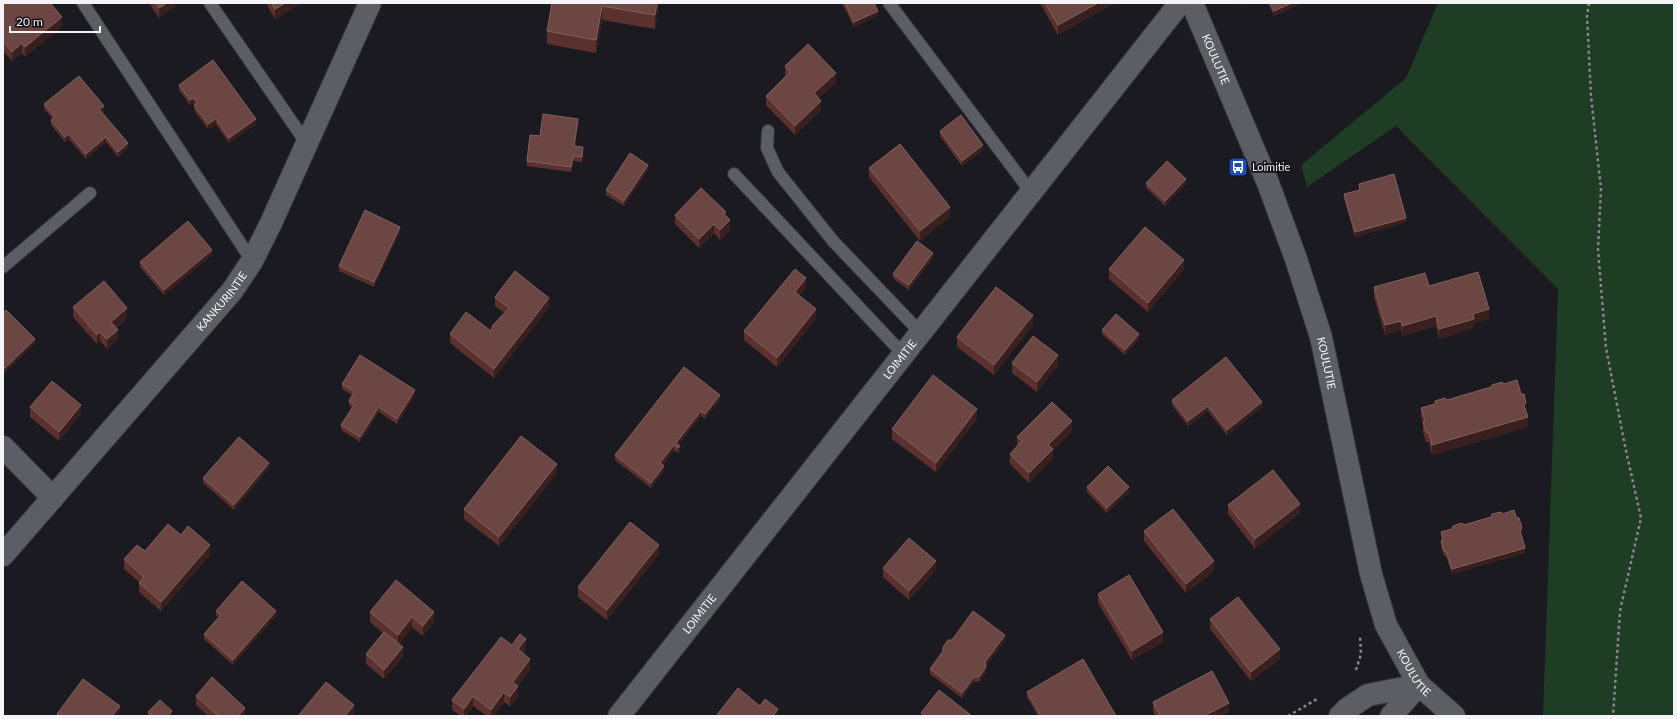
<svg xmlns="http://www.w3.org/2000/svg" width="1677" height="719" viewBox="0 0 1677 719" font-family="Lato,sans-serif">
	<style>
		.green { fill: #1f3c24 }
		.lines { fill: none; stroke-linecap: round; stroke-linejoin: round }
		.service-casing { stroke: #36353a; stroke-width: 14 }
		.minor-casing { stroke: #36353a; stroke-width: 24 }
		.tertiary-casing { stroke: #36353a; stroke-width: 24 }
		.path { stroke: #87878c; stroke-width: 2.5; stroke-dasharray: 3 3; stroke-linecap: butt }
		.service { stroke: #5d5d64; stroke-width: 12 }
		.minor { stroke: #5d5d64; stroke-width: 22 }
		.tertiary { stroke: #5d5d64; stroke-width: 22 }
		.wall { fill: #5b312d }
		.shaded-wall { fill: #3a1f1f }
		.building { fill: #6b4643; stroke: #816160 }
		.labels { text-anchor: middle; stroke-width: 3.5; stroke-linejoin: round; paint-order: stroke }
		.street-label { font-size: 11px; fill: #f5f4f9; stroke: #111117 }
		.poi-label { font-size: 11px; fill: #f5f4f9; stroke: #111117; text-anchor: start }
	</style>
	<rect width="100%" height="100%" fill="#1a1a20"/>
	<!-- green -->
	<path class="green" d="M1438 3H1674V716H1543L1558 289 1396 126 1307 187 1301 165 1406 78Z"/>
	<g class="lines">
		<defs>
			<path id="service" d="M83 3 252 261
				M210 3 307 144
				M889 3 1031 192
				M768 131 767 148 778 172 833 241 920 332
				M734 174 903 354
				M3 267 90 193"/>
			<g id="minor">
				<path d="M3 447 53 498"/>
				<path id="s1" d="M3 555 232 291 252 261 271 223 370 3"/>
				<path id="s2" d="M619 716 1180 3"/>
			</g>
			<g id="tertiary">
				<path id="s3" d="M1192 3 1268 183 1296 259 1321 337 1371 574 1386 625 1419 685 1454 716"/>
				<path d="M1340 716 1347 709 1368 695 1419 685"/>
				<path d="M1391 716 1419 685"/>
			</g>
		</defs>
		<!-- service casing -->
		<use href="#service" class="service-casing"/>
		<!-- minor casing -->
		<use href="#minor" class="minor-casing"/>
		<!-- tertiary casing -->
		<use href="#tertiary" class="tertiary-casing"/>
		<!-- path -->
		<path class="path" d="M1589 3 1587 16 1591 96 1601 189 1598 249 1606 348 1625 446 1641 518 1620 611 1613 716
			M1356 670 1361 654 1360 636
			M1288 716 1319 698"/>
		<!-- service -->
		<use href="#service" class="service"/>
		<!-- minor -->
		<use href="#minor" class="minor"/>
		<!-- tertiary -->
		<use href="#tertiary" class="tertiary"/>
	</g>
	<!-- wall -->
	<path class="wall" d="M149 3H175V7L159 18Z
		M266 3H302L275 19Z
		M552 3H659L655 29 602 20 596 53 547 44V31Z
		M842 3H874L878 15 854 27Z
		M1040 3H1115L1058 35Z
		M1268 3H1303L1274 16Z
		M3 5 62 26 25 57 22 53 12 61 3 51Z
		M785 66 836 83 819 98 821 110 795 135 766 105V96L786 76 785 75Z
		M179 85 256 124 229 143 216 124 208 129 194 110V105H195L194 103 190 105 179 90Z
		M44 104 104 111 102 112 128 148 118 157 106 142 86 159 69 139 65 142 51 125V120L53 119 44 109Z
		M578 123 575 146 583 152 582 162 573 161 571 172 527 166V161L540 136Z
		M940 131 983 150 962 166 940 136Z
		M869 168 950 217 920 241 869 177Z
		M648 170 624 206 606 195V190Z
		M1146 183 1186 184 1165 206 1146 188Z
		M1359 184 1406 222 1355 237 1344 199V194L1359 190Z
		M675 215 726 216 730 230 720 240 714 233 699 248 675 224Z
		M400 232 374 287 339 271V266Z
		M212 255 164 295 140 267V262Z
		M933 258 909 290 893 278V274Z
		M1109 269H1184L1148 312 1109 279Z
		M1429 286 1489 319 1474 323V328L1439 339 1436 326 1402 336 1401 330 1385 335 1374 297V287Z
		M806 288 799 296 816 319 777 367 744 340V331Z
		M495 297 549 307 494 378 450 343V334L491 331 504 313 495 306Z
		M73 307 127 318 116 328 118 339 107 349 100 341 97 344 73 317Z
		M1033 325 994 375 957 347V337Z
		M1102 330 1139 339 1125 355 1102 334Z
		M1012 363 1058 365 1037 392 1012 373Z
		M342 384 415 395 397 424 379 412 360 442 341 430V425L352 408 349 406V401L352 395 342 389Z
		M720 400 705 419 701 416 678 445 680 451 678 453 674 450 663 465 664 471 651 488 615 460V455Z
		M1172 400 1262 407 1227 435 1208 411 1188 426 1172 405Z
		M1447 400 1526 411 1528 427 1432 455 1429 442H1426L1423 432V423L1421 417V408Z
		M30 407 81 414 59 441 30 417Z
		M977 419 936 472 892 439V429Z
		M1072 431 1053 450V458L1029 483 1010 464V454L1017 446V437Z
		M269 468 234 510 203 483V478Z
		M557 473 499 546 464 519V509Z
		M1087 487 1129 492 1107 513 1087 492Z
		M1228 505 1300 513 1255 549 1228 514Z
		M1491 517 1522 533 1521 534 1525 553 1452 574 1446 556H1444L1441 546V541L1442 540 1441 537V532Z
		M1144 531 1214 571 1186 593 1144 541Z
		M181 535 210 555 161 611 139 592V582L124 569V559L145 551Z
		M659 554 607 620 578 597V587Z
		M883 568 936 570 909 600 883 577Z
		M396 580 434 622 423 636 412 627 399 644 403 657 384 679 366 664V654L383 633 370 622V612Z
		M1098 594 1163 642 1132 660 1098 603Z
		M216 611 276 616 233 665 204 639V634L218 617 216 616Z
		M1210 619 1280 659 1251 681 1210 629Z
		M1005 640 986 666V672L980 681 974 682 962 698 930 674V669L943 651V647Z
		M512 645 526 649 523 653 530 669 518 686V696L510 706 504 702 494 716H487L473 706 466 716H461L452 710V700Z
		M1027 692 1116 716H1038L1027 697Z
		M196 696 245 716H208L196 705Z
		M1153 702 1229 712 1222 716H1155L1153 712Z
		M148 712 172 716H148Z"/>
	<!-- shaded-wall -->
	<path class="shaded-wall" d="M167 3H175V7L159 18V8Z
		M285 3H302L275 19V9Z
		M657 3H659L655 29V15Z
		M1098 3H1115L1058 35V25Z
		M1238 3H1244L1238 6Z
		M1292 3H1303L1274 16V11Z
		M602 6V20L596 53V40Z
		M878 11V15L854 27V22Z
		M62 17V26L25 57V47Z
		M22 43V53L12 61V52Z
		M836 73V83L814 103V93Z
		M194 98V103L190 105V100Z
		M821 101V110L795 135V126Z
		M104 106V111L99 114V109Z
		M216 119V124L208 129V124Z
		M256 119V124L229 143V138Z
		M578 119V123L574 151V146Z
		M69 134V139L65 142V137Z
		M106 137V142L86 159V154Z
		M128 143V148L118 157V152Z
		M983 145V150L962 166V161Z
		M648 165V170L624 206V201Z
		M1186 179V184L1165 206V201Z
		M950 207V217L920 241V231Z
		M1406 218V222L1355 237V232Z
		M730 220V230L720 240V230Z
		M714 224V233L699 248V239Z
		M400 227V232L374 287V282Z
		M212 250V255L164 295V290Z
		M933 253V258L909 290V285Z
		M1184 260V269L1148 312V303Z
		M806 278V288L795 301V292Z
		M549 298V307L494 378V369Z
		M127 308V318L111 331V322Z
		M816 309V319L777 367V358Z
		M1489 309V319L1474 323V328L1439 339V329L1473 314Z
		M1033 315V325L994 375V365Z
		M1436 316V326L1402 336V326Z
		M1401 321V330L1385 335V325Z
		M118 330V339L107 349V339Z
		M100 332V341L97 344V335Z
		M1139 334V339L1125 355V350Z
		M35 339V344L3 375V370Z
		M1058 355V365L1037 392V382Z
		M415 390V395L397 424V419Z
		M720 395V400L705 419V414Z
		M1262 402V407L1227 435V430Z
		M81 405V414L59 441V432Z
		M1208 406V411L1188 426V421Z
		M379 407V412L360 442V437Z
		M977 409V419L936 472V463Z
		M701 411V416L676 448V443Z
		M1528 417V427L1432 455V445Z
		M1072 421V431L1053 450V458L1029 483V473L1048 445Z
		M674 445V450L660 468V463Z
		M680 446V451L678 453V448Z
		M269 463V468L234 510V505Z
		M557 464V473L499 546V537Z
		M664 466V471L651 488V483Z
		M1129 487V492L1107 513V508Z
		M1300 504V513L1255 549V539Z
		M1522 528V533L1520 535V530Z
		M210 545V555L161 611V602Z
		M659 545V554L607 620V610Z
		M1525 548V553L1452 574V569Z
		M936 561V570L909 600V591Z
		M1214 561V571L1186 593V584Z
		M276 611V616L233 665V660Z
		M434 612V622L423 636V626Z
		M412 617V627L398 645V635Z
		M1163 632V642L1132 660V651Z
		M1005 635V640L985 667V662Z
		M526 639V649L518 659V649Z
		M403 647V657L384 679V670Z
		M1280 649V659L1251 681V672Z
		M530 659V669L513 692V682Z
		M986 667V672L980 681V676Z
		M974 677V682L962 698V693Z
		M518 686V696L510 706V697Z
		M504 692V702L494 716H491V710Z
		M473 696V706L466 716H464V709Z
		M1229 703V712L1222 716H1204Z
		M354 705V715L353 716H345Z
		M120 706V711L116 716H112Z
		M245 708V716H238Z
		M778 709V716H773Z
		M172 711V716H168Z"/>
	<!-- building -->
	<path class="building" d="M5 3H50L62 17 25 47 22 43 12 52 3 41V5Z
		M156 3H167L159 8Z
		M272 3H285L275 9Z
		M552 3H657L655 15 602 6 596 40 547 31Z
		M845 3H874L878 11 854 22Z
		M1045 3H1098L1058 25Z
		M1270 3H1292L1274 11Z
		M808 44 836 73 814 93 821 101 795 126 766 96 790 72 785 66Z
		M213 60 256 119 229 138 216 119 208 124 194 105 198 103 194 98 190 100 179 85Z
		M79 76 104 106 99 109 128 143 118 152 106 137 86 154 69 134 65 137 51 120 55 117 44 104Z
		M543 114 578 119 574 146 583 147 582 157 573 156 571 167 527 161 530 135 540 136Z
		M961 115 983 145 962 161 940 131Z
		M900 144 950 207 920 231 869 168Z
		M630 153 648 165 624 201 606 190Z
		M1167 161 1186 179 1165 201 1146 183Z
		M1394 174 1406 218 1355 232 1344 194 1360 190 1359 184Z
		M701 188 726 212 724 214 730 220 720 230 714 224 699 239 675 215Z
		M365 210 400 227 374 282 339 266Z
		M188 221 212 250 164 290 140 262Z
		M1145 227 1184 260 1148 303 1109 269Z
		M917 241 933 253 909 285 893 274Z
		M795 269 806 278 795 292 816 309 777 358 744 331Z
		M515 271 549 298 494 369 450 334 466 312 491 331 493 325 509 308 495 297Z
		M1478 272 1489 309 1473 314 1474 319 1439 329 1436 316 1402 326 1401 321 1385 325 1374 287 1425 273 1429 286Z
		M104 281 127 308 111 322 118 330 107 339 100 332 97 335 73 307Z
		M996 287 1033 315 994 365 957 337Z
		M6 310 35 339 3 370V313Z
		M1116 314 1139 334 1125 350 1102 330Z
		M1033 336 1058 355 1037 382 1012 363Z
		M360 355 415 390 397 419 379 407 360 437 341 425 354 405 349 401 354 392 342 384Z
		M1226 357 1262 402 1227 430 1208 406 1188 421 1172 400Z
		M684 367 720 395 705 414 701 411 676 443 680 446 678 448 674 445 660 463 664 466 651 483 615 455Z
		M933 375 977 409 936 463 892 429Z
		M1517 380 1521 394H1524L1526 403 1524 405 1528 417 1432 445 1429 433 1426 432 1423 422 1425 420 1421 408 1435 404V401L1445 398 1447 400 1491 387 1492 385 1502 382 1504 384Z
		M52 381 81 405 59 432 30 407Z
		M1052 402 1072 421 1048 445 1053 449 1029 473 1010 454 1022 441 1017 437Z
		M521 436 557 464 499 537 464 509Z
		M239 437 269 463 234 505 203 478Z
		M1108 466 1129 487 1107 508 1087 487Z
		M1273 470 1300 504 1255 539 1228 505Z
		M1173 509 1214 561 1186 584 1144 531Z
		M1514 510 1516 517 1519 518 1522 528 1520 530 1525 548 1452 569 1446 551H1444L1441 541 1443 539 1441 532 1452 529 1453 526 1462 523 1464 525 1491 517 1492 514 1501 512 1503 514Z
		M630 522 659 545 607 610 578 587Z
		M168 524 181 535 188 526 210 545 161 602 139 583 144 577 124 559 137 545 145 551Z
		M909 538 936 561 909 591 883 568Z
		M1129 575 1163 632 1132 651 1098 594Z
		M396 580 434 612 423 626 412 617 398 635 370 612Z
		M242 581 276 611 233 660 204 634 221 615 216 611Z
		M1238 597 1280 649 1251 672 1210 619Z
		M973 611 1005 635 985 662 986 667 980 676 974 677 962 693 930 669 943 651V647L948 640H952Z
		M384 632 403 647 384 670 366 654Z
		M520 634 526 639 518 649 530 659 513 682 518 686 510 697 504 692 491 710 473 696 464 709 452 700 501 637 512 645Z
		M1083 659 1116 716H1041L1027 692Z
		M1212 671 1229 703 1204 716H1160L1153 702Z
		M212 677 245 708 238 716H218L196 696Z
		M83 679 120 706 112 716H60L57 714Z
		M326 682 354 705 345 716H298Z
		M738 688 760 706 765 699 778 709 773 716H716Z
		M939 690 972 716H925L921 713Z
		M160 700 172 711 168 716H152L148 712Z"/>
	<!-- icons -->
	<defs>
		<symbol id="bus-square" viewBox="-11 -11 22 22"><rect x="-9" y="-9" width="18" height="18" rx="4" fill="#1a4fb4" stroke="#111117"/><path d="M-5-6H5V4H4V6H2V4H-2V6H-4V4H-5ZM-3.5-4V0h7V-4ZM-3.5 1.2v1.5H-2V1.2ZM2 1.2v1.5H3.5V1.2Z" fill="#fff"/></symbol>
	</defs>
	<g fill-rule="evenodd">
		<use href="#bus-square" x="1227" y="156" width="22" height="22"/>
	</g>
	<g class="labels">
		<!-- street labels -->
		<g class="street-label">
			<text dy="4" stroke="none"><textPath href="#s3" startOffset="61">KOULUTIE</textPath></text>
			<text dy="4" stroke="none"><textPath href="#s1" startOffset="335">KANKURINTIE</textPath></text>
			<text dy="4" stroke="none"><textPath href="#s2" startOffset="454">LOIMITIE</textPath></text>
			<text dy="4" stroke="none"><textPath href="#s3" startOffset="385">KOULUTIE</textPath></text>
			<text dy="4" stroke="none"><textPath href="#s2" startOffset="130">LOIMITIE</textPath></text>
			<text dy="4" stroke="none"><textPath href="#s3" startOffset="709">KOULUTIE</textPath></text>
		</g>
		<!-- poi labels -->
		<g class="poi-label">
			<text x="1252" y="171">Loimitie</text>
		</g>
	</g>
	<!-- border -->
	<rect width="1677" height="719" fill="none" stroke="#f5f4f9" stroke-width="8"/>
	<!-- scale -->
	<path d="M10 26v6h90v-6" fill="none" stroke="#f5f4f9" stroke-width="2"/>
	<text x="16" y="26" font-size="12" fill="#f5f4f9" stroke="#111117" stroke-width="3" paint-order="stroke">20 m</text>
</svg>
